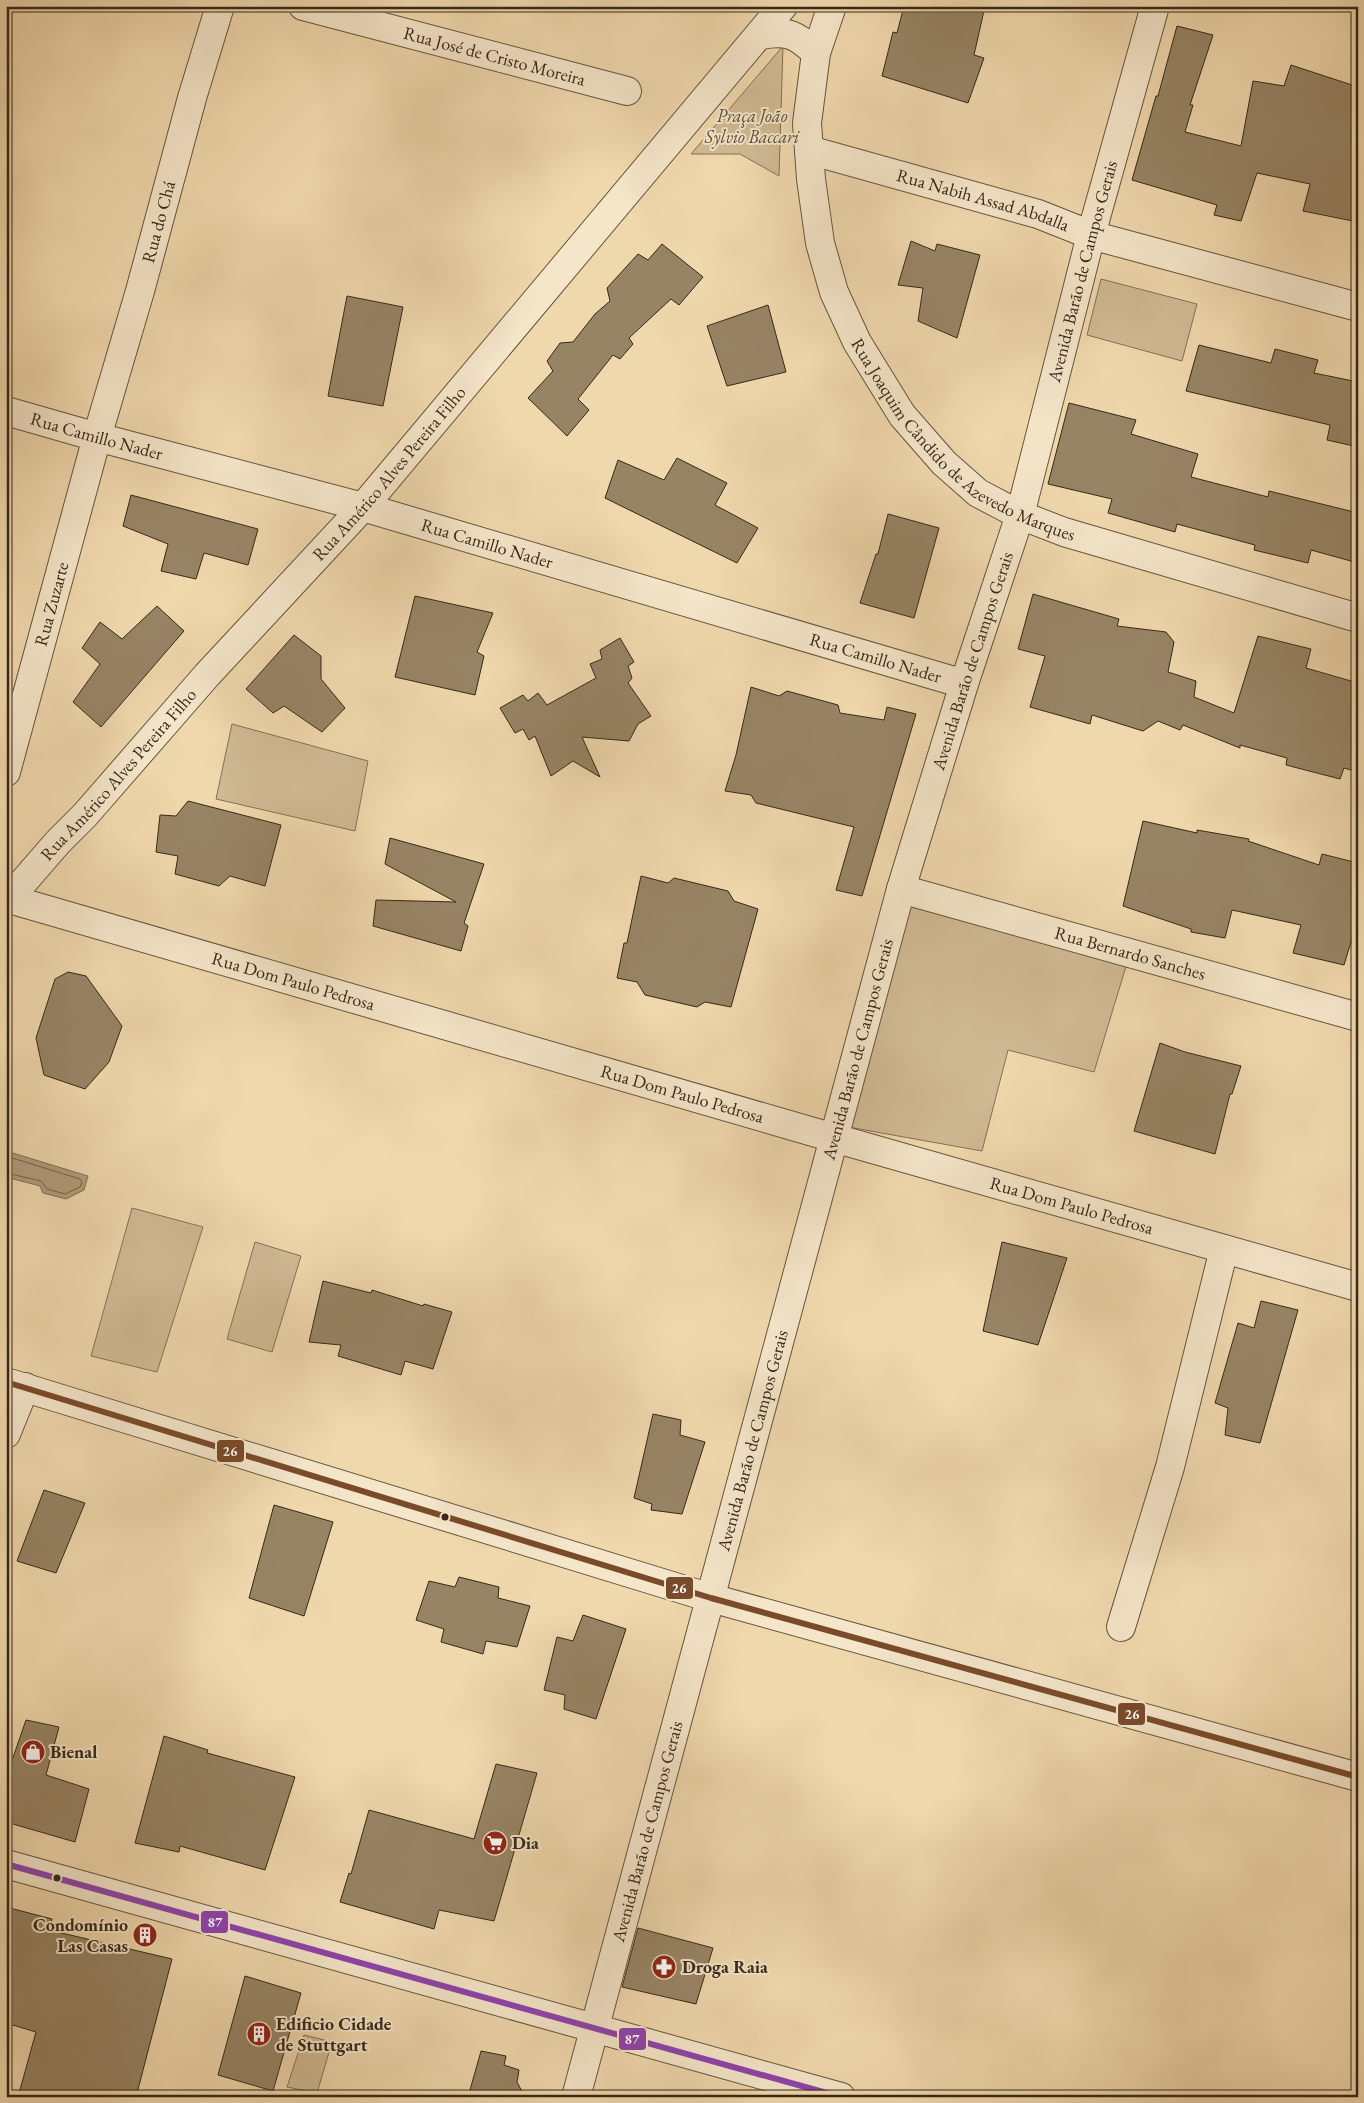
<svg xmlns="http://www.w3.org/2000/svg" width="1364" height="2103" viewBox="0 0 1364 2103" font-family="'EB Garamond',serif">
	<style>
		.green { fill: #d0ba94; stroke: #837256 }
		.water { fill: #b19c7a; stroke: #806e53 }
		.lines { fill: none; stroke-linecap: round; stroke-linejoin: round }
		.shore { stroke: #746249; stroke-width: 1 }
		.building { fill: #978465; stroke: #362918 }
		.minor-casing { stroke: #64553d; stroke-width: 30 }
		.minor { stroke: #f5e6ca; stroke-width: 28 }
		.bus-1-casing { stroke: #f5e6ca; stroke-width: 10 }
		.bus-2-casing { stroke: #f5e6ca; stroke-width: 10 }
		.bus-1 { stroke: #7a4b2a; stroke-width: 6 }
		.bus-2 { stroke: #8e44ad; stroke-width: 6 }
		.bus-dot { fill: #362918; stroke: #f5e6ca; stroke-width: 2 }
		.labels { text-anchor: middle; stroke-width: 4; stroke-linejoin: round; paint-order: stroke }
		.street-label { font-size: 18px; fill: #362918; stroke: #f5e6ca }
		.park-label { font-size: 18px; font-style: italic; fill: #5c4d37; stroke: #f5e6ca }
		.poi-label { font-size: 18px; font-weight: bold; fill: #362918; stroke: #f5e6ca; text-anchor: start }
		.line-badge { stroke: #f5e6ca; stroke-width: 2 }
		.badge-label { font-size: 14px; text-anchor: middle; font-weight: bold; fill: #fff }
	</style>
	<rect width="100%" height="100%" fill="#f0d8ad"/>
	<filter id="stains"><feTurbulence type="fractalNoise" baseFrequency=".004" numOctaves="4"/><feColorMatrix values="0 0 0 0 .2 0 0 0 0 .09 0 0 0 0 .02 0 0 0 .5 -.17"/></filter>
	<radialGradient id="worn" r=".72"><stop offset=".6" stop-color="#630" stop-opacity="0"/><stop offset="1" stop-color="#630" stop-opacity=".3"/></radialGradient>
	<!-- green -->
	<path class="green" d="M783 46 779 176 740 154H691Z
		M1101 279 1197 304 1182 361 1087 335Z
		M232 724 368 761 355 831 216 799Z
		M901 889 1130 953 1094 1072 1008 1050 982 1151 837 1125Z
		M132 1208 203 1227 157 1372 91 1356Z
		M255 1242 301 1256 272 1352 227 1339Z
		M304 2035 332 2042 317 2093 287 2087Z"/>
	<!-- water -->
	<path class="water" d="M6 1151 88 1176 84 1190 66 1199 43 1193 40 1186 6 1177Z"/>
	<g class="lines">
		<!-- shore -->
		<path class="shore" d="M6 1156 80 1179 82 1182 80 1187 65 1194 47 1189 41 1181 6 1173"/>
	</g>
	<!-- building -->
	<path class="building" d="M904 6H985L974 55 984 58 968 103 882 76 893 32 897 33Z
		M1177 26 1213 35 1190 105H1193L1185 132 1241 146 1253 81 1284 86 1291 65 1358 87V222L1303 211 1310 184 1257 173 1241 221 1214 215 1217 205 1132 180 1156 96H1158Z
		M911 241 935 251 937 244 980 255 957 338 918 321 923 288 898 285Z
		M662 244 703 277 679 305 671 299 629 338 633 344 620 359 613 355 578 399 589 410 567 436 528 398 553 371 547 361 560 343 573 342 595 314 610 301 607 288 638 254 648 260Z
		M347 296 403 307 383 406 328 396Z
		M768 305 786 372 727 386 707 326Z
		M1199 345 1271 363 1275 349 1318 360 1314 373 1358 382V447L1327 440 1330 425 1186 391Z
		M1069 403 1136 420 1131 434 1198 454 1191 477 1268 497 1269 491 1358 513V563L1311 550 1308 563 1254 550 1255 545 1177 524 1175 532 1108 513 1112 499 1048 484Z
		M677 458 727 483 715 505 758 528 737 563 605 498 618 460 664 480Z
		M131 495 258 529 248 565 204 553 196 579 161 571 168 544 123 526Z
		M888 514 939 528 914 618 860 603 876 554H878Z
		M1033 594 1119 619 1117 626 1166 632 1174 642 1168 672 1196 681 1194 697 1234 713 1258 636 1311 649 1306 668 1358 683V772L1344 768 1340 779 1286 765 1287 758 1240 745V748L1183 725 1180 730 1158 721 1143 731 1092 715 1090 724 1030 707 1045 656 1018 649Z
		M415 596 493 613 477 652 484 656 475 695 395 677Z
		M157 606 184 631 101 727 73 702 100 664 82 648 100 622 122 639Z
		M294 635 321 656V679L345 708 322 732 284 706 273 713 246 689Z
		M620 638 634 662 628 666 632 678 628 683 651 716 638 724 629 741 582 737 600 777 573 761 551 776 535 736 529 740 523 729 515 733 500 708 523 695 528 701 538 693 547 705 596 678 590 664 602 659 600 650Z
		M751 687 779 696 787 691 838 705 840 713 884 720 887 707 916 714 862 896 836 890 854 827 756 803 751 795 725 791 736 755Z
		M188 801 281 825 265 886 230 876 219 886 175 874 178 856 156 852 160 815 176 816Z
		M1143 821 1197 833V830L1249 839 1248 841 1319 865 1322 854 1358 863V919L1344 965 1293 953 1301 925 1232 910 1225 938 1191 932V929L1123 906Z
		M390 838 484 864 464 923 468 926 461 951 373 926 376 900 456 902 385 864Z
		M641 876 668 883 674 878 728 891 734 901 758 909 731 1007 705 1002 697 1007 645 995 637 982 617 978 624 943H627Z
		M68 972 86 976 122 1026 109 1062 85 1089 44 1075 36 1038 55 979Z
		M1160 1043 1185 1052 1241 1066 1232 1094H1230L1215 1154 1134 1131Z
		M1002 1242 1067 1258 1038 1345 983 1331Z
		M323 1281 371 1293 372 1290 423 1306 424 1304 452 1312 433 1369 405 1361 401 1375 338 1356 341 1345 309 1342Z
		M1261 1301 1298 1310 1260 1443 1225 1435 1228 1408 1215 1403 1238 1323 1254 1328Z
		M653 1414 681 1420 680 1435 705 1442 682 1514 651 1510 652 1504 634 1498Z
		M44 1490 85 1503 56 1573 17 1561Z
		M274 1505 333 1522 304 1616 249 1598Z
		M459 1577 499 1587 498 1598 530 1606 517 1647 486 1641 483 1654 441 1642 444 1629 416 1620 429 1581 455 1587Z
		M583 1615 626 1629 596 1719 564 1709 565 1695 544 1690 557 1637 573 1641Z
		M26 1720 59 1727 46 1775 89 1789 75 1842 6 1822V1778Z
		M164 1736 208 1750 207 1753 295 1777 265 1870 180 1846 179 1852 135 1843Z
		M496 1764 537 1773 494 1921 439 1910 434 1929 340 1902 349 1873 351 1874 369 1810 474 1839Z
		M6 1907 52 1919 49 1930 172 1959 136 2097H18L36 2032 6 2023Z
		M638 1928 713 1948 696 2004 622 1987Z
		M245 1976 301 1993 273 2091 218 2075Z
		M481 2051 506 2056 504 2065 519 2070 517 2082 525 2097H468Z"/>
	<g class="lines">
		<defs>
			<g id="minor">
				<path id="s1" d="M303 6 627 91"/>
				<path id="s2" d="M832 6 816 53 807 123 811 179 820 243 834 292 857 342 902 415 944 463 978 493 1020 515 1064 532 1358 618"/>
				<path d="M761 35C788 30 797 35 816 53"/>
				<path id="s3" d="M809 150 1038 214 1091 235 1358 307"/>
				<path id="s4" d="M6 411 97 437 363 507 964 684"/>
				<path id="s5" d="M6 772 97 437 140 291 192 98 220 6"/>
				<path id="s6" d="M901 889 1358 1017"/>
				<path id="s7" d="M6 898 834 1138 1358 1287"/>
				<path id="s8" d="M6 902 58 842 85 815 207 675 363 507 783 6"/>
				<path d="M6 1382 711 1598 1358 1777"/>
				<path d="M6 1434 25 1387"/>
				<path d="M1121 1627 1170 1467 1224 1249"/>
				<path d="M6 1864 841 2097"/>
				<path id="s9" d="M576 2097 901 889 964 684 1020 515 1091 235 1155 6"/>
			</g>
		</defs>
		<!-- minor casing -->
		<use href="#minor" class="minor-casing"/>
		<!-- minor -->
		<use href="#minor" class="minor"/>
		<defs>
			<path id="bus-1" d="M6 1382 711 1598 1358 1777"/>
			<path id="bus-2" d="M6 1864 841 2097"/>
		</defs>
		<!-- bus-1 casing -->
		<use href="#bus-1" class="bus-1-casing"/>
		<!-- bus-2 casing -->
		<use href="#bus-2" class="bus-2-casing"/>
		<!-- bus-1 -->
		<use href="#bus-1" class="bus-1"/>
		<!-- bus-2 -->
		<use href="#bus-2" class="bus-2"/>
	</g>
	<!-- icons -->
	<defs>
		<symbol id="shop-disc" viewBox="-11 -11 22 22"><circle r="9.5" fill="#8f2418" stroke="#f5e6ca"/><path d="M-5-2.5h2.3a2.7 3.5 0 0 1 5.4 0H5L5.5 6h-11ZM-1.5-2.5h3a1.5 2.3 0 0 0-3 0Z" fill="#fff"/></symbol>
		<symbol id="supermarket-disc" viewBox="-11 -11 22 22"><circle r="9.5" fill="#8f2418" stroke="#f5e6ca"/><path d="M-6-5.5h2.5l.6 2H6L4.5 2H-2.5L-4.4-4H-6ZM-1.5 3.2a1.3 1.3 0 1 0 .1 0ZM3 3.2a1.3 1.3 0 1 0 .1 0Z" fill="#fff"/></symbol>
		<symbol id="building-disc" viewBox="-11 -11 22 22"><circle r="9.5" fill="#8f2418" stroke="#f5e6ca"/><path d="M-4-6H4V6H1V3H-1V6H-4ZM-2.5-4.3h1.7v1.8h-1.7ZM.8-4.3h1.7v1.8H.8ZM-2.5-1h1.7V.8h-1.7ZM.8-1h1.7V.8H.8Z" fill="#fff"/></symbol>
		<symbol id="pharmacy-disc" viewBox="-11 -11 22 22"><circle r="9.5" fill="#8f2418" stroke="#f5e6ca"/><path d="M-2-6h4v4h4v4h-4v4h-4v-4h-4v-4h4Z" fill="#fff"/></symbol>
	</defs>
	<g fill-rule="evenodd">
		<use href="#shop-disc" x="19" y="1738" width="28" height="28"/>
		<use href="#supermarket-disc" x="481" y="1829" width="28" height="28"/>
		<use href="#building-disc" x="131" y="1921" width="28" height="28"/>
		<use href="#pharmacy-disc" x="650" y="1953" width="28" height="28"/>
		<use href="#building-disc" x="245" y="2020" width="28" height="28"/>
	</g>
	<!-- markers -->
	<g class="bus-dot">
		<circle cx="445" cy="1517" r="4.5"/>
		<circle cx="57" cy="1878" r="4.5"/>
	</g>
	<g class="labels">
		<!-- street labels -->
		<g class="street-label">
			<text dy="6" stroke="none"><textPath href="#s1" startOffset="198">Rua José de Cristo Moreira</textPath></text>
			<text dy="6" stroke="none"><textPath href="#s3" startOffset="181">Rua Nabih Assad Abdalla</textPath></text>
			<text dy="6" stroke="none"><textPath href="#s5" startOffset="571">Rua do Chá</textPath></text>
			<text dy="6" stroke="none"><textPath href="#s9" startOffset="1895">Avenida Barão de Campos Gerais</textPath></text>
			<text dy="6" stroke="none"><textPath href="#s2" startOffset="496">Rua Joaquim Cândido de Azevedo Marques</textPath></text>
			<text dy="6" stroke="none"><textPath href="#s4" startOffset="94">Rua Camillo Nader</textPath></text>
			<text dy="6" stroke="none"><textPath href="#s8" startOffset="575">Rua Américo Alves Pereira Filho</textPath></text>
			<text dy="6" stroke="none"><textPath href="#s4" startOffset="499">Rua Camillo Nader</textPath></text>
			<text dy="6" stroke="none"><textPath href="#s5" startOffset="174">Rua Zuzarte</textPath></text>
			<text dy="6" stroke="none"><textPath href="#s4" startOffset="904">Rua Camillo Nader</textPath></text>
			<text dy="6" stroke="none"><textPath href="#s9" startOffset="1490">Avenida Barão de Campos Gerais</textPath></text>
			<text dy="6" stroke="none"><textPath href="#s8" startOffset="170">Rua Américo Alves Pereira Filho</textPath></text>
			<text dy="6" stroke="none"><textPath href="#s6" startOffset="238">Rua Bernardo Sanches</textPath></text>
			<text dy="6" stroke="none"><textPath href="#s7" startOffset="299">Rua Dom Paulo Pedrosa</textPath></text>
			<text dy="6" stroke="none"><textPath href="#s9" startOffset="1085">Avenida Barão de Campos Gerais</textPath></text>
			<text dy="6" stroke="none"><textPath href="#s7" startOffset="704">Rua Dom Paulo Pedrosa</textPath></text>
			<text dy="6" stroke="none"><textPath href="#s7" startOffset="1109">Rua Dom Paulo Pedrosa</textPath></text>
			<text dy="6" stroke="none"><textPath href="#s9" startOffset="680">Avenida Barão de Campos Gerais</textPath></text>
			<text dy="6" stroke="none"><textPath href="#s9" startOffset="275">Avenida Barão de Campos Gerais</textPath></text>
		</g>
		<!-- park labels -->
		<g class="park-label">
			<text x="752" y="122">Praça João<tspan x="752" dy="21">Sylvio Baccari</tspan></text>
		</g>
		<!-- poi labels -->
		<g class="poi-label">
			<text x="50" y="1758">Bienal</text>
			<text x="512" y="1849">Dia</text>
			<text x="128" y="1931" text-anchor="end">Condomínio<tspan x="128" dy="21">Las Casas</tspan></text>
			<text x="682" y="1973">Droga Raia</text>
			<text x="276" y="2030">Edificio Cidade<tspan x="276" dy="21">de Stuttgart</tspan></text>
		</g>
	</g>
	<g class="line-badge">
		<rect x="216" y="1439" width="29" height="24" rx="5" fill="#7a4b2a"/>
		<rect x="665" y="1576" width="29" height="24" rx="5" fill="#7a4b2a"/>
		<rect x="1117" y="1702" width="29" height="24" rx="5" fill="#7a4b2a"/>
		<rect x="200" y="1910" width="29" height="24" rx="5" fill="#8e44ad"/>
		<rect x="618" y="2027" width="29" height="24" rx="5" fill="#8e44ad"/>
	</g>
	<g class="badge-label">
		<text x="230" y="1456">26</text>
		<text x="679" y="1593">26</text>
		<text x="1132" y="1719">26</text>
		<text x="215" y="1927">87</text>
		<text x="632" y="2044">87</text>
	</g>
	<!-- margin -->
	<rect width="1364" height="2103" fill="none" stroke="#f0d8ad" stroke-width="25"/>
	<rect x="8" y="8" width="1349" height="2088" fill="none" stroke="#362918" stroke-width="2.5"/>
	<rect x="12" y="12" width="1339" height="2078" fill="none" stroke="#362918"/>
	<rect width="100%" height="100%" filter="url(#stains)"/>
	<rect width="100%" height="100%" fill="url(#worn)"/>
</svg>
